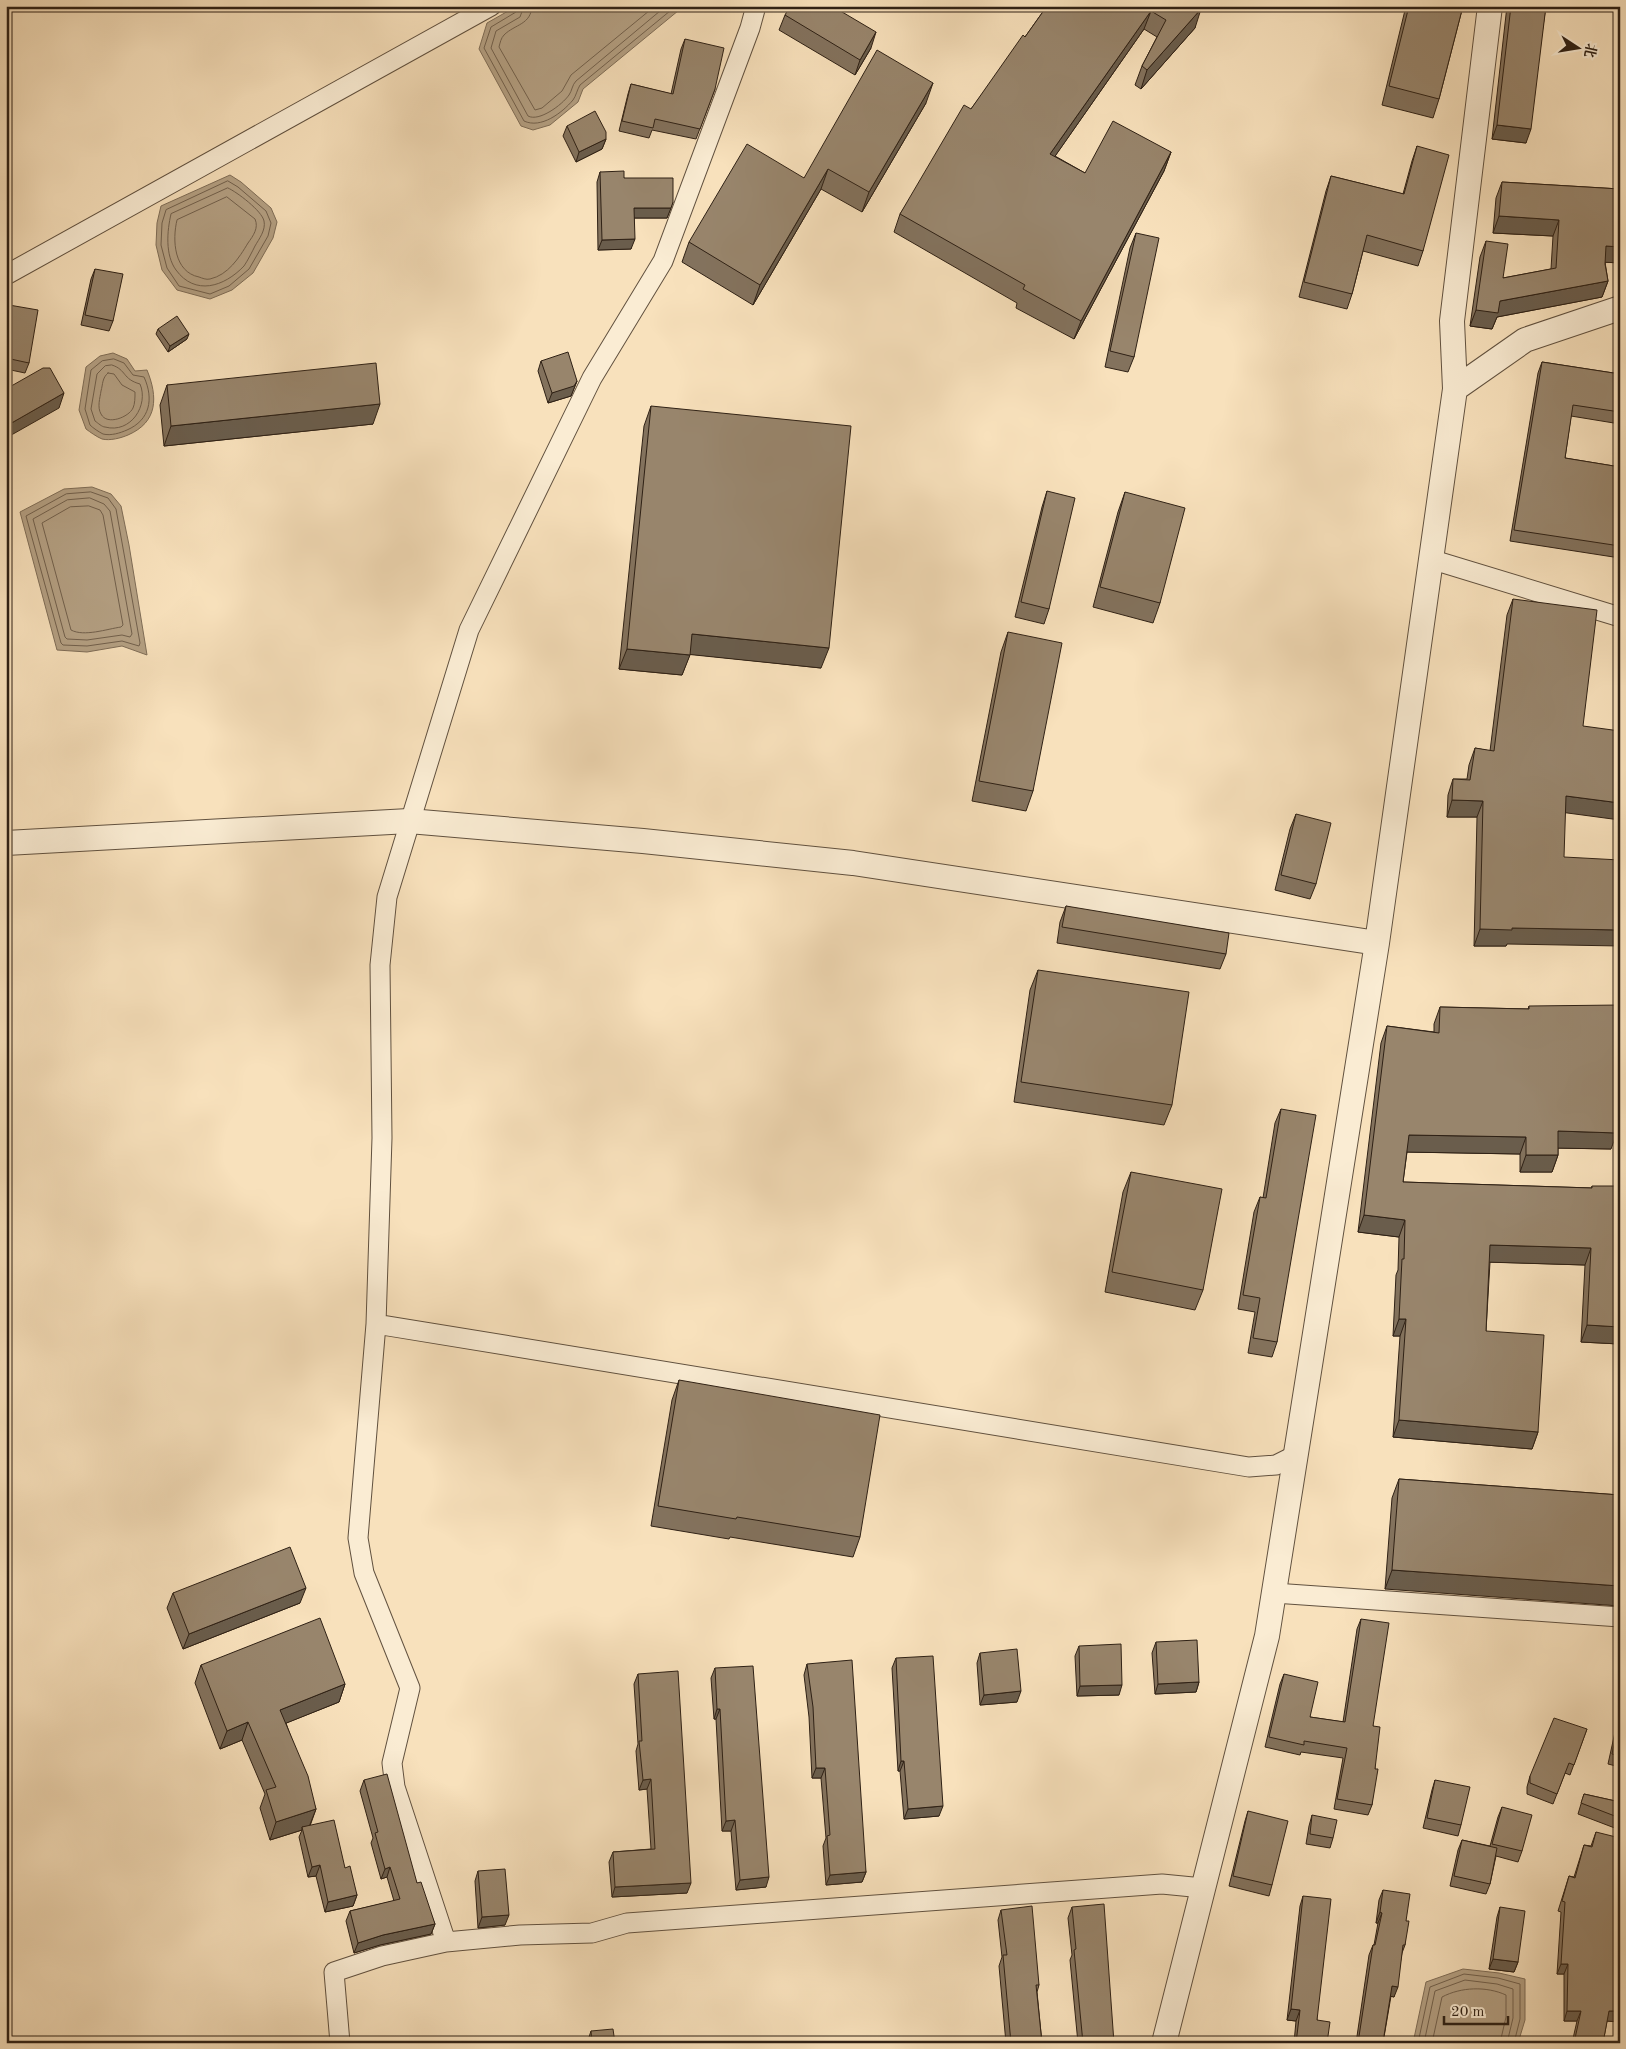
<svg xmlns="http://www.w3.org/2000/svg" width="1626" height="2049" viewBox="0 0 1626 2049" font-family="'Old Standard TT','Noto Serif SC',serif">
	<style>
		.water { fill: #b4a083; stroke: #7f6d57 }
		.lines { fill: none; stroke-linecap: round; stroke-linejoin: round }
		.shore { stroke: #72604c; stroke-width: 1 }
		.minor-casing { stroke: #61513f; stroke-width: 21 }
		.tertiary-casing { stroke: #61513f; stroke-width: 26 }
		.minor { stroke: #faecd3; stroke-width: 19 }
		.tertiary { stroke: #faecd3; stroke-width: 24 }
		.wall { fill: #83725d; stroke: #2f2115 }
		.shaded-wall { fill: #6a5d4c; stroke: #2f2115 }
		.building { fill: #98856c; stroke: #2f2115 }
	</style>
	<rect width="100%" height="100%" fill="#f8e1bc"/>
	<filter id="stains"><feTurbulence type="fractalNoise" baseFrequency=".004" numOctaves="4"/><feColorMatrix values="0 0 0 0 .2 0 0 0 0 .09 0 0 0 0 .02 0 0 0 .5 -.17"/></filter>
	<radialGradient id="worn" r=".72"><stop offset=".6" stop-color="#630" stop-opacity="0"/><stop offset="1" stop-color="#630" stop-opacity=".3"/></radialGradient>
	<!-- water -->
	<path class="water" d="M517 6H684L583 89 578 102 550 125 533 130 521 126 479 49 487 23Z
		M230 175 241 182 271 208 277 222 273 238 253 273 232 290 210 299 177 290 162 270 156 245 157 223 161 206Z
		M113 353 127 359 135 371 147 370C158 397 158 422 128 435 121 438 110 441 102 439 97 437 90 432 86 429L79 410 86 367 100 356Z
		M92 487 111 494 121 506 129 545 147 655 122 646 87 652 57 650 20 512 64 489Z
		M1463 1969 1499 1973 1525 1979V2020L1518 2043H1413L1426 1982Z"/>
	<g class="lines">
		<!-- shore -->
		<path class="shore" d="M518 6 516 12 491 27 484 48 524 121C541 129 562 113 573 100 576 96 577 90 580 85L676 6
			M524 6 520 17 496 31 491 48 528 116C539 122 562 105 569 95 572 91 572 85 576 81L666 6
			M532 6C531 25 515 24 504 35 501 38 500 43 499 47L535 110 542 108 562 91 571 75 655 6
			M228 181 238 187 266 211 271 223 268 236 249 269 229 286 210 294 179 286 167 268 161 245 162 223 166 210Z
			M228 188C237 192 262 211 264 221 266 230 259 239 255 246 252 252 248 260 244 266 224 287 195 296 176 270 165 255 167 231 171 214Z
			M227 197 255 219C259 228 253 236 248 243 239 258 228 275 210 279 206 280 202 278 199 277 174 272 172 240 177 220Z
			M114 359 124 363 133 375 144 377C154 399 150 420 127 430 120 433 111 436 103 434 99 432 93 428 90 425L85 409 91 370 102 361Z
			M112 365C127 370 122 379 140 384 149 405 131 434 105 427 102 427 98 423 95 421L91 409 97 374 105 366Z
			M108 373 114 374 122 385 135 392C135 397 135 404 133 408 129 417 107 426 101 414 97 407 100 398 101 391 103 384 102 378 108 373Z
			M91 492 108 498 116 509 140 643 139 646 122 641 87 646 63 645 61 643 26 516 66 494Z
			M90 498 104 504 110 511 132 634 130 637 122 635 87 640 67 639 65 637 33 519 67 500Z
			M89 506 100 510 103 515 123 625 121 627C107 629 84 637 71 630L42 523 70 507Z
			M1418 2043 1430 1987 1464 1974 1498 1978 1520 1984V2019L1514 2043
			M1424 2043 1435 1991 1465 1980 1497 1984 1513 1989V2018L1507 2043
			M1432 2043 1442 1997C1461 1987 1486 1986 1506 1995V2017L1500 2043"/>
		<defs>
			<path id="minor" d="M6 275 491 6
				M1430 559 1620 617
				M376 1324 1249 1467 1276 1465 1296 1455
				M1274 1593 1620 1617
				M446 1942 395 1787 392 1763 410 1688 364 1573 358 1538 376 1324 382 1138 380 965 387 897 469 630 592 378 663 261 750 28 756 6
				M340 2043 334 1972 382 1956 446 1942 520 1935 592 1933 627 1923 1162 1884 1203 1888"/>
			<path id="tertiary" d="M1455 389 1452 321 1490 6
				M6 843 409 821 643 841 853 863 1377 943
				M1164 2043 1267 1636 1377 943 1455 389 1525 340 1620 308"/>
		</defs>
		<!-- minor casing -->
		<use href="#minor" class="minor-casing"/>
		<!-- tertiary casing -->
		<use href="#tertiary" class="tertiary-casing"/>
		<!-- minor -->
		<use href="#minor" class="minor"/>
		<!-- tertiary -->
		<use href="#tertiary" class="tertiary"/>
	</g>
	<!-- wall -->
	<path class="wall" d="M1047 6H1198L1195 28 1141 89 1135 85 1142 66 1157 37 1144 29 1055 156 1085 173 1171 152 1164 171 1074 339 1016 308 1017 303 894 232 900 214 971 109 1025 37Z
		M1406 6H1463L1439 99 1433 118 1382 105Z
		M1507 6H1546L1526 143 1492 139Z
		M785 15 871 48 855 75 779 30Z
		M685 39 715 89 696 139 652 130 649 138 619 131 628 94 631 84 671 94 681 49Z
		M926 103 862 212 821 189 753 305 682 262 689 242 804 178Z
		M567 126 606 139 602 149 576 162 563 136Z
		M1417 146 1423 251 1418 266 1363 251 1352 294 1347 309 1299 297 1326 191 1331 176 1403 194 1412 161Z
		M600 172 624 178 673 202 667 218H634L631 249 598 250 597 182Z
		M1502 182 1620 189V263L1605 262 1608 281 1602 297 1497 317 1492 329 1470 326 1480 257 1486 241 1503 278 1551 269 1553 236 1493 233 1496 198Z
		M1136 233 1134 357 1128 372 1105 367 1130 248Z
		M95 269 113 321 109 331 81 325 91 279Z
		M9 305 29 363 25 373 6 369V312Z
		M158 329 187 339 168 352 156 334Z
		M541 361 577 381 571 396 548 403 538 371Z
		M1542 362 1620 374V424L1571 416 1565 458 1620 467V558L1510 541 1538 373Z
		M167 385 373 424 164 446 160 405Z
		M651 406 821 668 690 654 682 675 619 669 644 426Z
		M1047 491 1049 609 1044 624 1015 617 1042 507Z
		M1125 492 1160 603 1153 623 1093 607 1118 512Z
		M1513 599 1565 813 1506 946H1474L1477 817H1447L1448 795 1453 779H1467L1469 765 1475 748 1490 751 1507 615Z
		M1008 632 1033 791 1026 811 972 801 1001 652Z
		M1620 658V684H1616Z
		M1296 814 1316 884 1310 899 1275 890 1290 829Z
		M1066 906 1226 954 1220 969 1057 943 1060 922Z
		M1038 970 1172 1105 1164 1125 1014 1102 1030 990Z
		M1529 1006 1611 1149 1558 1148V1155L1552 1172H1520V1154L1407 1152 1403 1182 1592 1188V1186L1619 1344 1581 1342 1585 1265 1490 1262 1486 1331 1538 1432 1532 1449 1393 1437 1400 1336H1393L1396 1275 1398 1270 1399 1237 1358 1232 1381 1043 1387 1026 1434 1032V1024L1440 1007 1528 1009Z
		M1281 1109 1277 1342 1272 1357 1248 1353 1255 1312 1238 1309 1254 1212 1260 1197 1263 1198 1275 1123Z
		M1131 1172 1203 1290 1195 1310 1105 1292 1123 1192Z
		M679 1380 860 1537 853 1557 730 1537 729 1539 651 1526 672 1400Z
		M1399 1479 1620 1495 1385 1589 1392 1498Z
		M173 1593 300 1603 183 1649 167 1608Z
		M1361 1619 1373 1726 1375 1769 1372 1805 1368 1815 1334 1809 1343 1758 1301 1752 1300 1755 1265 1747 1280 1684 1284 1674 1310 1717 1343 1722 1357 1629Z
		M1156 1642 1199 1682 1196 1692 1155 1694 1152 1653Z
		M1079 1646 1119 1695 1077 1696 1075 1656Z
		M980 1653 1017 1702 980 1705 977 1663Z
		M896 1658 939 1816 904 1819 900 1771H898L892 1668Z
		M807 1664 866 1872 862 1882 826 1885 823 1846 826 1838 821 1778H812L809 1717 804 1675Z
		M201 1665 345 1684 339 1702 286 1723 316 1809 310 1826 345 1868 357 1895 353 1906 325 1912 316 1876 308 1877 299 1837 302 1830 270 1840 260 1808 265 1794 242 1740 220 1749 195 1683Z
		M715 1668 766 1887 736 1890 731 1831H722L716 1719H714L711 1678Z
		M638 1674 687 1893 612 1897 609 1862 613 1852 651 1849 647 1789 639 1790 636 1751 638 1744 634 1684Z
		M1619 1722H1620V1767L1608 1764 1615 1732Z
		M1587 1729 1570 1775 1565 1773 1553 1804 1527 1794V1787L1530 1776Z
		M364 1780 417 1883 435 1924 431 1934 380 1945 354 1953 346 1921 350 1911 394 1901 387 1877 381 1879 371 1843 373 1838 360 1791Z
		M1435 1780 1461 1825 1458 1836 1423 1828 1432 1790Z
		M1584 1794 1620 1802V1830L1578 1814Z
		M1502 1807 1522 1851 1518 1862 1496 1856 1490 1884 1486 1894 1450 1886 1458 1850 1462 1840 1490 1846 1498 1817Z
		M1248 1811 1272 1885 1269 1896 1229 1886 1245 1821Z
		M1312 1815 1333 1838 1330 1848 1306 1844 1309 1826Z
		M1596 1832 1618 1869H1620V2022L1607 2021 1603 2043H1572L1577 2021H1564V1974H1557L1561 1912 1558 1911 1569 1876 1574 1877 1584 1845 1591 1846Z
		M478 1871 505 1925 478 1928 475 1881Z
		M1383 1890 1406 1921 1405 1945 1402 1953 1394 1997 1391 1996 1383 2043H1356L1369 1955 1373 1945H1374L1378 1923H1376L1379 1900Z
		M1303 1896 1317 2020 1327 2043H1294L1296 2021 1287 2020 1300 1906Z
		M1072 1907 1114 2043H1078L1070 1960 1072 1955 1068 1918Z
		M1500 1907 1518 1962 1514 1972 1489 1969 1497 1917Z
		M1001 1910 1039 1985 1037 1992 1042 2043H1006L999 1966 1002 1957 998 1920Z
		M591 2031 615 2043H587Z"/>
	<!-- shaded-wall -->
	<path class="shaded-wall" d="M1201 9 1195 28 1141 89 1147 70Z
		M1151 11 1144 29 1044 172 1050 154Z
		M876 32 871 48 855 75 860 60Z
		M933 83 926 103 862 212 869 192Z
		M1497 125 1531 129 1526 143 1492 139Z
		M606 139 602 149 576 162 579 152Z
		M1171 152 1164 171 1074 339 1081 321Z
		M828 169 821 189 753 305 760 285Z
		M634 208H671L667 218H630Z
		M1499 216 1559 220 1553 236 1493 233Z
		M635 239 631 249 598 250 602 240Z
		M1606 246 1620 247V263L1600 262Z
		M1608 281 1602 297 1497 317 1492 329 1470 326 1476 310 1500 301Z
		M189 334 187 339 168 352 170 346Z
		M577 381 571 396 548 403 552 393Z
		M64 393 59 408 6 438V430L8 425Z
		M380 404 373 424 164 446 171 426Z
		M692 634 829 648 821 668 685 654Z
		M627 649 690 655 682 675 619 669Z
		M1620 675V684H1616Z
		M1566 796 1620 803V820L1560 812Z
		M1452 800 1483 801 1477 817H1447Z
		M1512 928 1620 930V946L1507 944 1506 946H1474L1480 929Z
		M1558 1131 1617 1133 1611 1149 1552 1148Z
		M1409 1135 1526 1137 1520 1154 1403 1152Z
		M1526 1155H1558L1552 1172H1520Z
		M1364 1215 1405 1220 1399 1237 1358 1232Z
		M1490 1245 1591 1248 1585 1265 1484 1262Z
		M1399 1319H1406L1400 1336H1393Z
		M1587 1325 1620 1327 1619 1344 1581 1342Z
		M1399 1420 1538 1432 1532 1449 1393 1437Z
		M1392 1570 1620 1586V1606L1385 1589Z
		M306 1588 300 1603 183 1649 189 1634Z
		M1199 1682 1196 1692 1155 1694 1158 1684Z
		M345 1684 339 1702 274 1728 280 1710Z
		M1122 1685 1119 1695 1077 1696 1080 1686Z
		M1021 1691 1017 1702 980 1705 984 1695Z
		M717 1709H720L716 1719H714Z
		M248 1722 242 1740 220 1749 227 1731Z
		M901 1761H904L900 1771H898Z
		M816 1768H825L821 1778H812Z
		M651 1779 647 1789 639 1790 643 1780Z
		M943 1806 939 1816 904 1819 908 1809Z
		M316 1809 309 1827H302V1830L270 1840 276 1822Z
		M735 1820 731 1831H722L726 1821Z
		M320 1865 316 1876 308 1877 312 1867Z
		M390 1867 387 1877 381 1879 385 1869Z
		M866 1872 862 1882 826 1885 830 1875Z
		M769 1877 766 1887 736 1890 740 1880Z
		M691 1883 687 1893 612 1897 615 1887Z
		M357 1895 353 1906 325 1912 328 1902Z
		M1380 1912 1382 1913 1378 1923H1376Z
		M509 1915 505 1925 478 1928 482 1917Z
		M435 1924 431 1934 380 1945 354 1953 358 1943 383 1935Z
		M1493 1959 1518 1962 1514 1972 1489 1969Z
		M1561 1964H1568L1564 1974H1557Z
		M1392 1986 1398 1987 1394 1997 1389 1996Z
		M1291 2009 1300 2010 1296 2021 1287 2020Z
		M1567 2011H1581L1577 2021H1564Z
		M1609 2011H1620V2022L1606 2021Z"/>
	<!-- building -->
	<path class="building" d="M790 6H832L876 32 860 60 785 15Z
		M1047 6H1198L1201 9 1147 70 1142 66 1166 20 1151 11 1050 154 1085 173 1113 121 1171 152 1081 321 1023 289 1025 285 900 214 964 105 971 109 1023 35 1025 37Z
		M1409 6H1463L1439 99 1389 86Z
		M1511 6H1546L1531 129 1497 125Z
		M685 39 724 48 715 89 700 129 655 119 653 128 622 121 631 84 673 94Z
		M877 50 933 83 869 192 828 169 760 285 689 242 747 144 804 178Z
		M595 111 606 132V139L579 152 567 126Z
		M1417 146 1449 155 1423 251 1367 235 1352 294 1304 282 1331 176 1404 194Z
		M624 171V178H673V202L671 208H634L635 239 602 240 600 172Z
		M1502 182 1620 189V247L1606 246 1605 264 1608 281 1500 301 1498 313 1476 310 1486 241 1508 244 1503 278 1556 268 1559 220 1499 216Z
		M1136 233 1159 238 1134 357 1110 351Z
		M95 269 123 274 113 321 85 315Z
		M9 305 38 310 29 363 6 358V318Z
		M177 316 189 334 170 346 158 329Z
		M568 352 577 381 574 386 552 393 541 361Z
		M1542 362 1620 374V412L1573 405 1565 458 1620 467V546L1514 530Z
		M376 363 380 404 171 426 167 385Z
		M43 368H50L64 393 8 425 6 421V389Z
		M651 406 851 426 829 648 692 634 690 655 627 649Z
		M1047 491 1075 498 1049 609 1021 602Z
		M1125 492 1185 508 1160 603 1100 587Z
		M1513 599 1597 610 1583 726 1620 731V803L1566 796 1564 857 1620 860V930L1512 928V930L1480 929 1483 801 1452 800 1453 779 1470 780 1475 748 1494 751Z
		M1008 632 1062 643 1033 791 979 781Z
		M1296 814 1331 823 1316 884 1281 875Z
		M1066 906 1229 933 1226 954 1062 927Z
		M1038 970 1189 992 1172 1105 1021 1082Z
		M1620 1005 1617 1133 1558 1131V1155H1526V1137L1409 1135 1403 1182 1592 1188V1186H1620V1327L1587 1325 1591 1248 1490 1245 1486 1331 1544 1335 1538 1432 1399 1420 1406 1319H1399L1402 1259H1404L1405 1220 1364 1215 1387 1026 1439 1033 1440 1007 1529 1009V1006Z
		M1281 1109 1316 1115 1277 1342 1253 1338 1260 1298 1243 1295 1260 1197 1266 1198Z
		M1131 1172 1222 1189 1203 1290 1112 1272Z
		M679 1380 880 1415 860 1537 737 1517 736 1519 658 1506Z
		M1399 1479 1620 1495V1586L1392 1570Z
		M290 1547 306 1588 189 1634 173 1593Z
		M320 1618 345 1684 280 1710 308 1776 316 1809 276 1822 266 1790 276 1787 248 1722 227 1731 201 1665Z
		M1361 1619 1389 1623 1373 1726 1380 1727 1375 1769H1378L1372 1805 1337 1799 1347 1748 1304 1741V1745L1269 1737 1284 1674 1318 1682 1310 1717 1345 1722Z
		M1197 1640 1199 1682 1158 1684 1156 1642Z
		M1121 1644 1122 1685 1080 1686 1079 1646Z
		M1017 1649 1021 1691 984 1695 980 1653Z
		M933 1656 943 1806 908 1809 904 1761H901L896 1658Z
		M852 1660 866 1872 830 1875 827 1836 830 1835 825 1768H816L813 1707 807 1664Z
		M753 1666 769 1877 740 1880 735 1820 726 1821 720 1709H717L715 1668Z
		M678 1671 691 1883 615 1887 613 1852 655 1849 651 1779 643 1780 639 1741H642L638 1674Z
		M1554 1718 1587 1729 1574 1765 1569 1763 1557 1794 1530 1783V1776Z
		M1619 1722H1620V1756L1612 1754Z
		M387 1774 417 1883 421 1882 435 1924 383 1935 358 1943 350 1911 400 1899 390 1867 385 1869 375 1833 378 1832 364 1780Z
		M1435 1780 1470 1787 1461 1825 1427 1818Z
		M1584 1794 1620 1802V1818L1581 1803Z
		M1502 1807 1532 1815 1522 1851 1492 1844Z
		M1248 1811 1288 1821 1272 1885 1233 1876Z
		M1312 1815 1337 1820 1333 1838 1310 1834Z
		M334 1820 345 1868 350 1866 357 1895 328 1902 320 1865 312 1867 302 1827Z
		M1596 1832 1620 1838V1861L1618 1869H1620V2011H1609L1603 2043H1574L1581 2011H1567L1568 1964H1561L1565 1902 1562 1901 1569 1876 1575 1878 1584 1845 1592 1847Z
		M1462 1840 1497 1848 1490 1884 1454 1876Z
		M505 1869 509 1915 482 1917 478 1871Z
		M1383 1890 1410 1894 1406 1921H1409L1405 1945H1403L1398 1987 1392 1986 1383 2042 1378 2041V2043H1358L1373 1945H1375L1382 1913 1380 1912Z
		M1303 1896 1331 1899 1317 2020 1330 2022 1327 2043H1296L1300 2010 1291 2009Z
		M1104 1904 1114 2043H1083L1074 1950 1076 1949 1072 1907Z
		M1032 1906 1039 1985H1036L1042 2043H1011L1003 1955H1007L1001 1910Z
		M1500 1907 1525 1911 1518 1962 1493 1959Z
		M613 2029 615 2043H592L591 2031Z"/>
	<!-- margin -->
	<rect width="1626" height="2049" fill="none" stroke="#f8e1bc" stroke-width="25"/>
	<rect x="8" y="8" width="1611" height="2034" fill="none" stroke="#2f2115" stroke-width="2.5"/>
	<rect x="12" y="12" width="1601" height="2024" fill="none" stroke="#2f2115"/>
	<!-- north arrow -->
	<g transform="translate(1578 48) rotate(102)" stroke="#faecd3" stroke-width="4" paint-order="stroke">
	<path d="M0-4L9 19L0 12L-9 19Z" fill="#2f2115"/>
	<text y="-8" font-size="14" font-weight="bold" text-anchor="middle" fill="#2f2115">北</text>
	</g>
	<!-- scale -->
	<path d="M1444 2016v8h64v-8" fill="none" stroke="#2f2115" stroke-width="2.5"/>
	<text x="1451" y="2016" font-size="15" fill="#2f2115" stroke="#faecd3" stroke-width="4" paint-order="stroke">20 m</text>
	<rect width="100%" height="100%" filter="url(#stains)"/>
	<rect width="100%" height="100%" fill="url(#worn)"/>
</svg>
